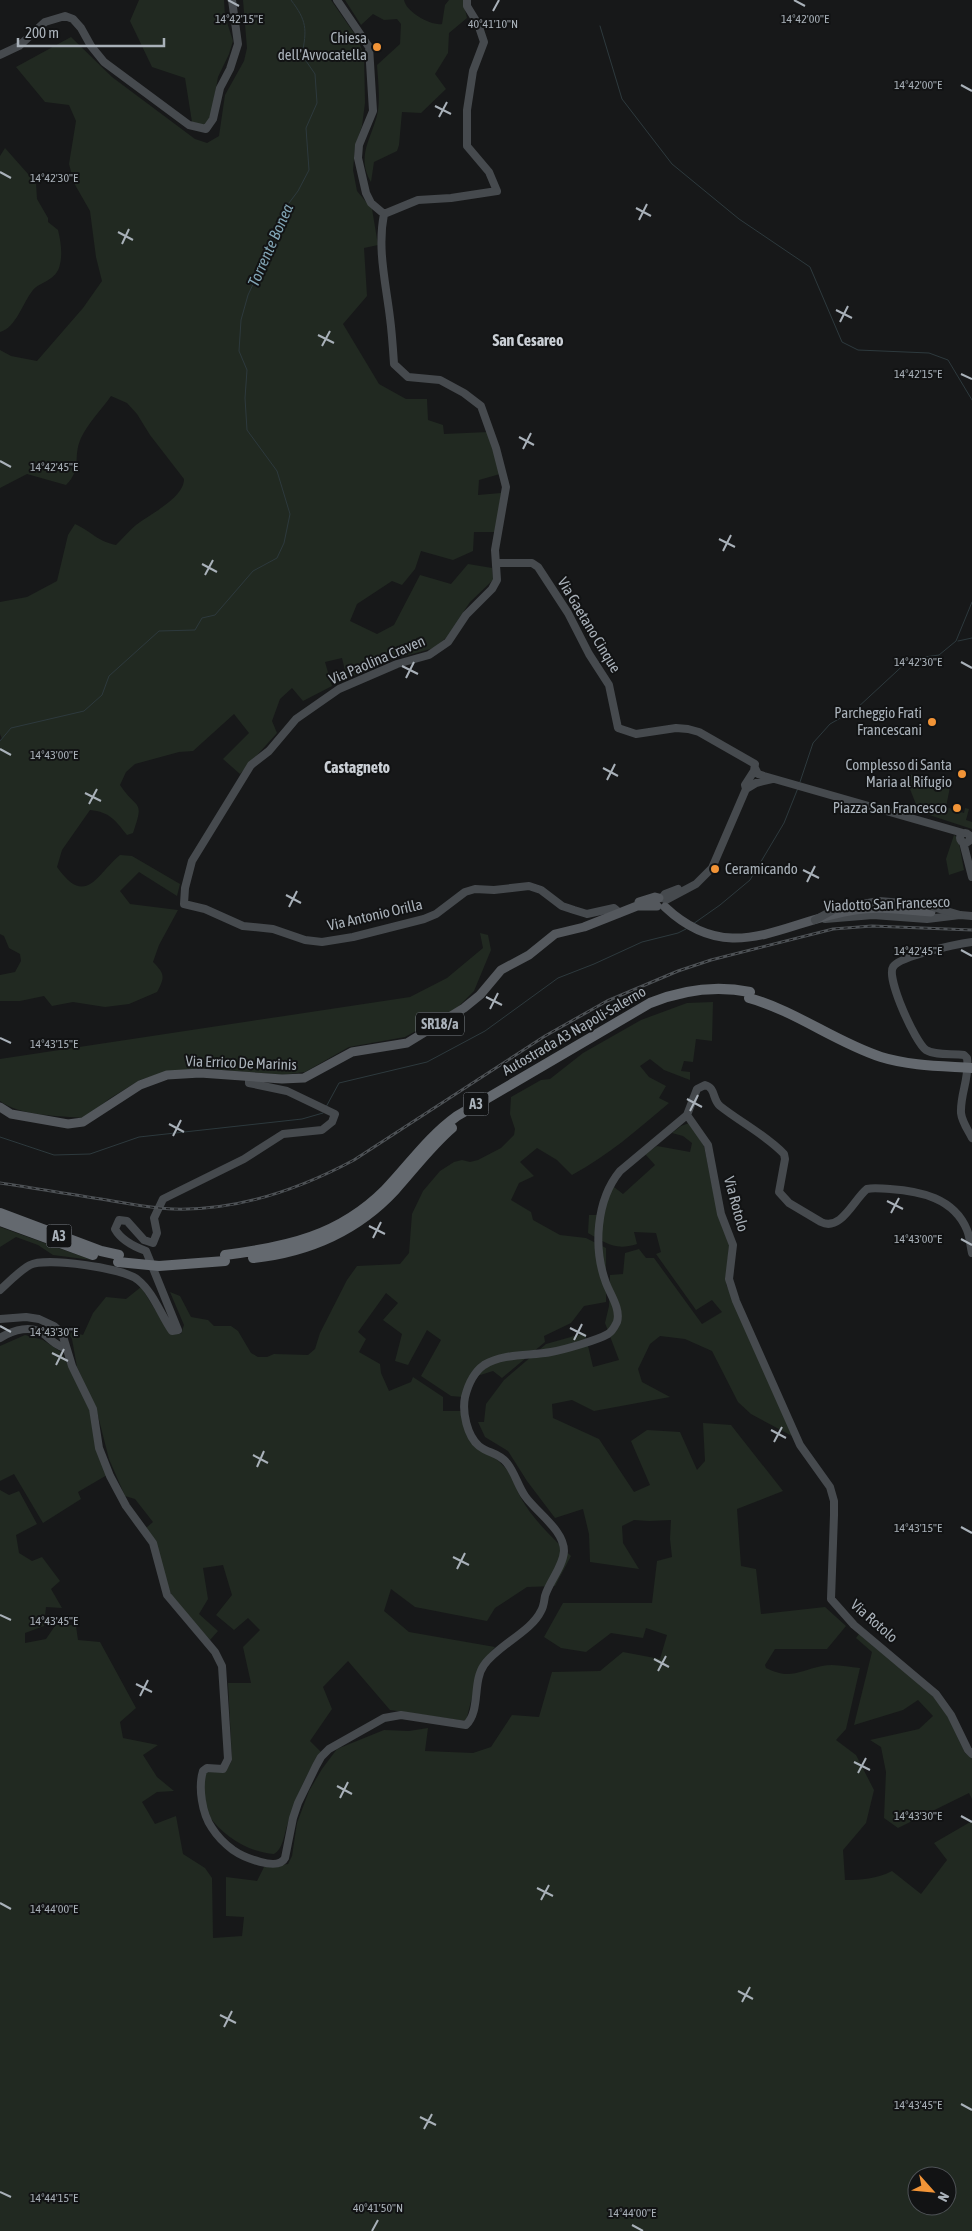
<svg xmlns="http://www.w3.org/2000/svg" width="972" height="2231" viewBox="0 0 972 2231" font-family="'Asap Condensed',sans-serif">
	<style>
		.green { fill: #212921; fill-rule: evenodd }
		.lines { fill: none; stroke-linecap: round; stroke-linejoin: round }
		.stream { stroke: #2d393d; stroke-width: 1 }
		.secondary { stroke: #464a4e; stroke-width: 8 }
		.primary { stroke: #54585d; stroke-width: 9 }
		.highway { stroke: #64696f; stroke-width: 10 }
		.rail-casing { stroke: #4d5155; stroke-width: 3 }
		.rail { stroke: #121314; stroke-width: 1; stroke-dasharray: 4; stroke-linecap: butt }
		.secondary-bridge { stroke: #464a4e; stroke-width: 8 }
		.highway-bridge { stroke: #64696f; stroke-width: 10 }
		.ticks { fill: none; stroke: #a9b1b9; stroke-width: 2 }
		.poi-dot { fill: #f29437; stroke: #121314; stroke-width: 2 }
		.labels { text-anchor: middle; stroke-width: 4; stroke-linejoin: round; paint-order: stroke }
		.shield { fill: #121314; stroke: #7c8288; stroke-width: 1 }
		.shield-label { font-size: 14px; font-weight: bold; fill: #a9b1b9 }
		.poi-label { font-size: 15px; fill: #a9b1b9; stroke: #121314; text-anchor: end }
		.street-label { font-size: 15px; fill: #a9b1b9; stroke: #121314 }
		.water-label { font-size: 16px; font-style: italic; fill: #81a4b4; stroke: #121314 }
		.neighbourhood-label { font-size: 16px; font-weight: bold; fill: #cacfd5; stroke: #121314 }
		.ticks-label { font-size: 12px; text-anchor: middle; fill: #a9b1b9; stroke: #121314; stroke-width: 4; stroke-linejoin: round; paint-order: stroke }
	</style>
	<rect width="100%" height="100%" fill="#171819"/>
	<!-- green -->
	<path class="green" d="M139 0H224L225 16 233 41 229 54 218 77 211 115 204 126 192 122 185 78 152 67 130 21Z
		M243 0H331L356 36 364 54 365 103 362 126 355 146 353 170 357 191 372 209 378 245 364 248 367 296 343 324 379 384 406 399H427L428 420 443 425 444 434 488 432 500 474 479 480 478 495 501 493 496 532H474L473 551 453 560 421 551 415 569 402 585 392 581 357 604 350 621 377 634 394 625 420 575 451 584 468 564 492 568 493 580 470 602 446 638 434 648 387 661 347 679 342 658 325 662 332 686 303 701 292 688 280 699 272 721 277 733 240 774 223 759 249 733 234 714 193 751 179 752 135 764 126 772 120 785C137 811 145 798 133 833L127 835C115 820 110 812 90 810L62 850 57 867C86 908 96 875 120 855L132 856 180 884 177 896 139 872 120 891 130 904 178 910 159 945 153 962C165 974 165 977 157 992L129 1004 105 1007 73 1002 52 1006 44 996 20 1001H0V975L15 972 21 961 20 954 9 948 4 936 0 934V740L2 739 0 734V602L27 597 57 581 68 535 75 524C92 532 97 541 116 545 122 539 129 531 136 525 150 514 184 498 184 479L150 435 137 414 127 403 111 396C102 409 88 423 81 438 72 458 83 468 66 485L27 474 0 488V350L11 356 37 361 83 308 102 281 96 257 90 211 74 183 69 164 76 121 69 105 45 102 16 67 71 37 112 77 195 139 207 143 219 136 225 95 244 61 247 48Z
		M345 0H404C406 12 431 26 442 24L445 5 449 0H463L467 18 449 33 448 53 435 74 446 89 421 113 402 112 399 145 397 151 374 162 371 182C355 155 373 137 378 111 380 96 378 80 377 65L400 44 401 24 397 19 384 20 373 14 361 25Z
		M5 148 36 183 37 199 48 218V222L58 230C61 242 63 256 59 268 54 281 40 282 33 290 23 302 16 328 0 332V156Z
		M909 774 920 777 921 781 950 787 946 807 964 813 965 808 969 809 966 820 972 822V829L917 811V807L910 789Z
		M954 835 958 838 964 870 949 875 946 859Z
		M480 933 488 935 491 950 474 991 457 1008 405 1037 349 1047 305 1072 282 1075 200 1068 163 1073 140 1080 109 1099 85 1118C60 1116 20 1116 0 1101V1059L410 997 447 978 483 948Z
		M713 1002 712 1041 696 1039 693 1062 684 1061 681 1071 690 1072V1080L664 1070 650 1059 640 1066 649 1077 666 1086 659 1098 669 1103C637 1130 609 1155 572 1175L557 1160 537 1148 520 1162 534 1176 519 1183 511 1200 531 1212 533 1220 560 1235 586 1238 606 1248V1302L584 1306 571 1323 544 1336 545 1342 502 1378 493 1371 474 1377 463 1397 451 1396 421 1376 441 1340 427 1330 408 1365 395 1361 402 1334 383 1320 398 1303 386 1293 358 1332 366 1339 359 1352 380 1364 381 1373 389 1391 411 1382 413 1377 443 1397V1411H461C467 1457 486 1443 508 1471 514 1479 516 1490 521 1498 533 1520 554 1539 571 1556L555 1586 527 1587 495 1608 487 1621 415 1607 391 1589 384 1611 409 1632 495 1647 480 1665 466 1721 390 1710 348 1661 323 1687 332 1709 310 1741 321 1752C305 1776 295 1799 287 1826 284 1835 283 1849 274 1854 250 1853 223 1836 209 1816 204 1808 204 1783 204 1774 216 1767 224 1779 232 1760L228 1683H251L243 1647 260 1630 248 1618 234 1630 216 1615 232 1595 223 1565 203 1568 208 1599 199 1614 218 1631 210 1640 172 1597 146 1528 153 1522 135 1499 125 1496 109 1459 96 1408 77 1367 72 1339 67 1331 83 1335 93 1313 106 1297 126 1299 141 1287 169 1332 181 1334 184 1325 170 1292 180 1296 191 1317 208 1320 214 1326H231L238 1331 251 1353 258 1357H267L274 1354 308 1355 315 1349 320 1333 347 1280 357 1266 400 1264 409 1253 412 1214 423 1191 440 1171 454 1162 462 1160 470 1162 478 1160 501 1148 514 1135 515 1129 510 1114 511 1097 541 1080 550 1079 583 1053 641 1020 687 1003Z
		M689 1123 704 1146 718 1215 729 1245 726 1284 792 1436 751 1414 738 1402 712 1351 685 1339 660 1336 650 1344 638 1369 642 1382 670 1397 594 1411 572 1400 552 1404 553 1418 599 1439 634 1492 650 1485 631 1441 647 1430 680 1432 697 1470 705 1461 703 1423 731 1425 783 1491 737 1509 741 1566 756 1569 761 1614 825 1607 846 1626 827 1649H775L765 1665 766 1668C790 1680 798 1671 822 1666 834 1663 848 1667 860 1668L846 1729 836 1740 856 1755 874 1790 866 1823 843 1850 845 1880C861 1880 877 1879 892 1871L921 1894 947 1860 934 1843 972 1821V2231H0V1490L9 1495 19 1491 37 1524 16 1535 19 1553 32 1561 42 1557 60 1581 51 1589 62 1608 46 1607 44 1626 25 1633V1643L46 1639 57 1623 76 1626 78 1640 100 1642 136 1708 120 1722 123 1738 158 1745 143 1755 157 1777 174 1791 157 1792 142 1802 155 1824 176 1816 183 1854 205 1868 212 1878 213 1938 242 1936 244 1917 226 1916V1877L257 1881 264 1867 288 1864 292 1856 297 1823 309 1791 322 1769 337 1749 384 1730 409 1731 428 1728 425 1751 473 1753 491 1747 512 1715 539 1717 552 1672 600 1671 623 1652 660 1659 667 1635 646 1628 643 1638 611 1633 586 1652 561 1648 544 1637 563 1603H652L657 1561 672 1557 670 1539 671 1520 649 1521 634 1520 622 1526 623 1543 639 1569 590 1562 589 1534 583 1509 555 1518 527 1481 508 1451 485 1437 478 1422H484L486 1404 504 1380 546 1344 585 1333 593 1367 619 1360 605 1323 609 1306 610 1275 623 1274 625 1253 639 1249 646 1258H654L702 1324 722 1312 712 1300 696 1310 656 1254 661 1252 656 1233 634 1232 637 1244C615 1251 606 1243 588 1233L589 1215H604L607 1196 614 1187 623 1194 655 1165 645 1154 657 1146 690 1152 692 1143 683 1136 672 1133 681 1126ZM917 2176H947V2206H917Z
		M0 1227 92 1260 53 1255 38 1245 16 1237 0 1247Z
		M25 1335 43 1340 61 1352 66 1361 92 1415 107 1475 78 1492 81 1499 43 1523 14 1474 0 1481V1346Z
		M859 1634 934 1697 948 1717 965 1753 972 1758V1799L969 1793 898 1828 884 1818 886 1772 881 1747 870 1740 919 1729 933 1716 918 1700 903 1710 854 1725 872 1652 856 1638Z"/>
	<g class="lines">
		<!-- stream -->
		<path class="stream" d="M600 26 622 99 672 164 739 219 810 267 842 342 858 350 929 353 948 360 972 400
			M958 641 972 638
			M0 741 11 728 84 711 102 695 109 676 159 631 195 630 202 618 215 615 253 571 277 558 284 543 290 514 277 471 247 430 245 398 247 370 239 351 241 320 248 295 263 263 270 240 283 225 286 207 298 191 309 170 306 128 317 103 315 74 302 55C307 29 307 21 291 0
			M800 782 813 743 830 724 856 709 910 659 939 655 956 641 972 602
			M693 924 720 905 750 880 784 823 798 788
			M326 1107 339 1083 427 1062 485 1031 558 978 594 964 642 942 678 933 686 929
			M0 1137 54 1155 90 1154 139 1137 302 1119 323 1113"/>
		<!-- secondary -->
		<path class="secondary" d="M337 0 369 47 373 111 359 145 358 158 366 193 371 203 384 214
			M0 55 19 46 45 22 65 16 73 19 81 28 91 46 104 62 189 125 206 129 213 119 220 88 230 69 238 44 232 0
			M384 214C377 249 386 284 390 318 392 333 393 349 394 364L408 377 440 380 464 393 481 406 496 448 506 487 495 550 497 580 492 589 466 615 448 642 429 655 397 664 339 689 296 719 269 751 251 765 192 861 185 888 184 904 205 909 243 926 273 929 305 940 322 942 353 937 424 919 436 914 465 892 475 889 494 890 529 886 541 890 562 906 574 910 587 914 614 908 620 913
			M384 214 418 200 451 198 497 191 489 172 467 146V110L473 71 484 42 478 24 467 6V0
			M496 563H532L538 567 568 613 589 654 609 685 618 728 636 734 676 728 688 729 699 732 755 764 754 771 745 785 746 789
			M755 768 758 774 764 776 963 833
			M960 838a5 5 0 1 1 10 0a5 5 0 1 1-10 0Z
			M963 842 972 877
			M662 898 665 894 678 889
			M666 900 696 884 712 868 746 789 756 783 772 779
			M825 919 873 915 927 919 960 915 972 916
			M972 942C958 944 899 956 893 967 886 978 915 1042 926 1050 936 1056 953 1053 964 1055L967 1058C970 1077 960 1094 961 1113 962 1122 968 1130 972 1138
			M687 1115 708 1145 721 1214 733 1245 729 1279 736 1301 800 1445 830 1487 834 1501V1515L831 1599 854 1625 936 1694 951 1715 968 1750 972 1754
			M0 1290C9 1282 19 1271 30 1265 46 1257 124 1268 138 1280 153 1292 161 1315 172 1331L178 1330 146 1251C135 1247 121 1240 115 1229L119 1220 127 1221 144 1240 153 1243 157 1233 154 1218 163 1199 244 1159 283 1134 322 1130 332 1122 335 1114 287 1091 249 1083V1077
			M0 1319 26 1317 39 1319 54 1326 62 1333 72 1366 93 1409 99 1448 110 1476 126 1506 153 1543 167 1595 215 1652 222 1666 228 1759 223 1769 207 1768 203 1771C198 1787 202 1814 212 1828 217 1836 225 1844 233 1850 243 1857 278 1872 285 1858L293 1818 298 1803 316 1766 321 1757 329 1749 384 1718 401 1715 466 1725C481 1710 472 1682 484 1665 498 1645 531 1632 541 1611 544 1606 544 1601 545 1596 549 1582 563 1567 564 1551 564 1530 537 1513 525 1496 518 1486 515 1473 507 1463 498 1452 489 1454 479 1446 467 1436 462 1412 465 1397 468 1385 474 1372 484 1365 503 1353 530 1356 551 1352 563 1350 598 1340 608 1334 613 1331 615 1326 617 1322 621 1309 610 1294 606 1283 593 1248 596 1200 620 1171L687 1115 697 1089 705 1085C716 1088 712 1099 720 1106 740 1122 766 1135 784 1154L785 1159 779 1192 789 1203 821 1222C841 1232 854 1199 867 1189 875 1187 882 1189 890 1189 920 1191 954 1198 967 1230 970 1237 970 1245 972 1253
			M0 1338C13 1330 32 1324 45 1335 52 1341 57 1346 65 1348"/>
		<!-- primary -->
		<path class="primary" d="M639 902 655 897 659 898
			M665 907C731 969 782 921 855 910 880 906 906 910 931 912
			M0 1107 11 1114 68 1124 83 1122 140 1085 167 1075 200 1073 282 1079 304 1078 352 1052 407 1043 464 1008 480 995 501 970 529 955 555 934 584 927 637 906H657"/>
		<!-- highway -->
		<path class="highway" d="M0 1213 101 1251 119 1255
			M0 1221 93 1255
			M225 1255C287 1247 339 1236 385 1190 409 1165 428 1137 457 1116L650 1003C682 990 715 985 750 992
			M253 1258C308 1252 357 1231 395 1190 414 1169 431 1146 452 1128"/>
		<defs>
			<path id="rail" d="M0 1183C34 1188 68 1194 101 1199 125 1203 149 1208 173 1209 237 1211 298 1190 354 1160L545 1036 607 1001 678 971 711 960 833 929 872 926 972 930"/>
		</defs>
		<!-- rail casing -->
		<use href="#rail" class="rail-casing"/>
		<!-- rail -->
		<use href="#rail" class="rail"/>
		<!-- secondary-bridge -->
		<path class="secondary-bridge" d="M815 920 835 909 879 901 926 905 960 915"/>
		<!-- highway-bridge -->
		<path class="highway-bridge" d="M749 998C796 1011 835 1042 881 1057 910 1066 942 1066 972 1068
			M118 1262 159 1266 225 1261"/>
	</g>
	<!-- ticks -->
	<path class="ticks" d="M228 0 239 6M794 0 805 6M493 11 499 0M961 85 972 91M435 106 451 114M439 117 447 102M0 172 11 178M636 208 651 216M639 220 647 204M118 232 133 240M122 244 129 229M836 310 852 318M840 322 848 306M318 335 334 343M322 346 330 331M961 374 972 379M519 437 534 445M523 449 531 433M0 461 11 467M719 539 735 547M723 551 731 535M202 564 217 572M205 575 213 560M961 662 972 668M402 666 418 674M406 678 414 662M0 749 11 755M603 768 618 776M607 780 615 764M85 793 101 801M89 804 97 789M803 870 819 878M807 882 815 866M286 895 301 903M289 907 297 891M961 950 972 956M486 997 502 1005M490 1009 498 993M0 1038 11 1043M687 1099 702 1107M690 1111 698 1095M169 1124 184 1132M173 1136 181 1120M887 1201 903 1209M891 1213 899 1198M369 1226 385 1234M373 1238 381 1222M961 1239 972 1245M0 1326 11 1332M570 1328 586 1336M574 1340 582 1324M52 1353 68 1361M56 1365 64 1349M771 1430 786 1438M774 1442 782 1427M253 1455 268 1463M257 1467 264 1451M961 1527 972 1533M453 1557 469 1565M457 1569 465 1553M0 1615 11 1620M654 1659 669 1667M658 1671 666 1656M136 1684 152 1692M140 1696 148 1680M854 1762 870 1770M858 1773 866 1758M337 1786 352 1794M340 1798 348 1782M961 1816 972 1822M537 1888 553 1896M541 1900 549 1885M0 1903 11 1909M738 1991 753 1999M742 2002 750 1987M220 2015 236 2023M224 2027 232 2011M961 2104 972 2110M420 2117 436 2125M424 2129 432 2114M0 2192 11 2197M632 2225 643 2231M372 2231 378 2220"/>
	<!-- markers -->
	<g class="poi-dot">
		<circle cx="377" cy="47" r="5"/>
		<circle cx="932" cy="722" r="5"/>
		<circle cx="962" cy="774" r="5"/>
		<circle cx="957" cy="808" r="5"/>
		<circle cx="715" cy="869" r="5"/>
	</g>
	<g class="labels">
		<!-- shield labels -->
		<g class="shield">
			<rect x="416" y="1012.5" width="48" height="23" rx="4"/>
			<rect x="463.5" y="1092.5" width="25" height="23" rx="4"/>
			<rect x="46.5" y="1224.5" width="25" height="23" rx="4"/>
		</g>
		<g class="shield-label">
			<text x="440" y="1029">SR18/a</text>
			<text x="476" y="1109">A3</text>
			<text x="59" y="1241">A3</text>
		</g>
		<!-- poi labels -->
		<g class="poi-label">
			<text x="367" y="43">Chiesa<tspan x="367" dy="17">dell'Avvocatella</tspan></text>
			<text x="922" y="718">Parcheggio Frati<tspan x="922" dy="17">Francescani</tspan></text>
			<text x="952" y="770">Complesso di Santa<tspan x="952" dy="17">Maria al Rifugio</tspan></text>
			<text x="947" y="813">Piazza San Francesco</text>
			<text x="725" y="874" text-anchor="start">Ceramicando</text>
		</g>
		<!-- street labels -->
		<g class="street-label">
			<text transform="translate(589 625) rotate(59)" y="5">Via Gaetano Cinque</text>
			<text transform="translate(377 660) rotate(-23)" y="5">Via Paolina Craven</text>
			<text transform="translate(887 904) rotate(-2)" y="5">Viadotto San Francesco</text>
			<text transform="translate(375 915) rotate(-13)" y="5">Via Antonio Orilla</text>
			<text transform="translate(574 1031) rotate(-30)" y="5">Autostrada A3 Napoli-Salerno</text>
			<text transform="translate(241 1063) rotate(2)" y="5">Via Errico De Marinis</text>
			<text transform="translate(736 1204) rotate(75)" y="5">Via Rotolo</text>
			<text transform="translate(874 1621) rotate(41)" y="5">Via Rotolo</text>
		</g>
		<!-- water labels -->
		<g class="water-label">
			<text transform="translate(270 245) rotate(-66)" y="6">Torrente Bonea</text>
		</g>
		<!-- neighbourhood labels -->
		<g class="neighbourhood-label">
			<text x="528" y="346">San Cesareo</text>
			<text x="357" y="773">Castagneto</text>
		</g>
	</g>
	<g class="ticks-label">
		<text x="239" y="23">14°42'15"E</text>
		<text x="805" y="23">14°42'00"E</text>
		<text x="493" y="28">40°41'10"N</text>
		<text x="918" y="89">14°42'00"E</text>
		<text x="54" y="182">14°42'30"E</text>
		<text x="918" y="378">14°42'15"E</text>
		<text x="54" y="471">14°42'45"E</text>
		<text x="918" y="666">14°42'30"E</text>
		<text x="54" y="759">14°43'00"E</text>
		<text x="918" y="955">14°42'45"E</text>
		<text x="54" y="1048">14°43'15"E</text>
		<text x="918" y="1243">14°43'00"E</text>
		<text x="54" y="1336">14°43'30"E</text>
		<text x="918" y="1532">14°43'15"E</text>
		<text x="54" y="1625">14°43'45"E</text>
		<text x="918" y="1820">14°43'30"E</text>
		<text x="54" y="1913">14°44'00"E</text>
		<text x="918" y="2109">14°43'45"E</text>
		<text x="54" y="2202">14°44'15"E</text>
		<text x="378" y="2212">40°41'50"N</text>
		<text x="632" y="2217">14°44'00"E</text>
	</g>
	<!-- north arrow -->
	<g transform="translate(932 2191) rotate(117)"><circle r="24" fill="#121314" stroke="#4e5256"/>
	<path d="M0-4L9 19L0 12L-9 19Z" fill="#f29437"/>
	<text y="-8" font-size="14" font-weight="bold" text-anchor="middle" fill="#a9b1b9">N</text>
	</g>
	<!-- scale -->
	<path d="M18 38v8h146v-8" fill="none" stroke="#a9b1b9" stroke-width="2.5"/>
	<text x="25" y="38" font-size="15" fill="#a9b1b9" stroke="#121314" stroke-width="4" paint-order="stroke">200 m</text>
</svg>
